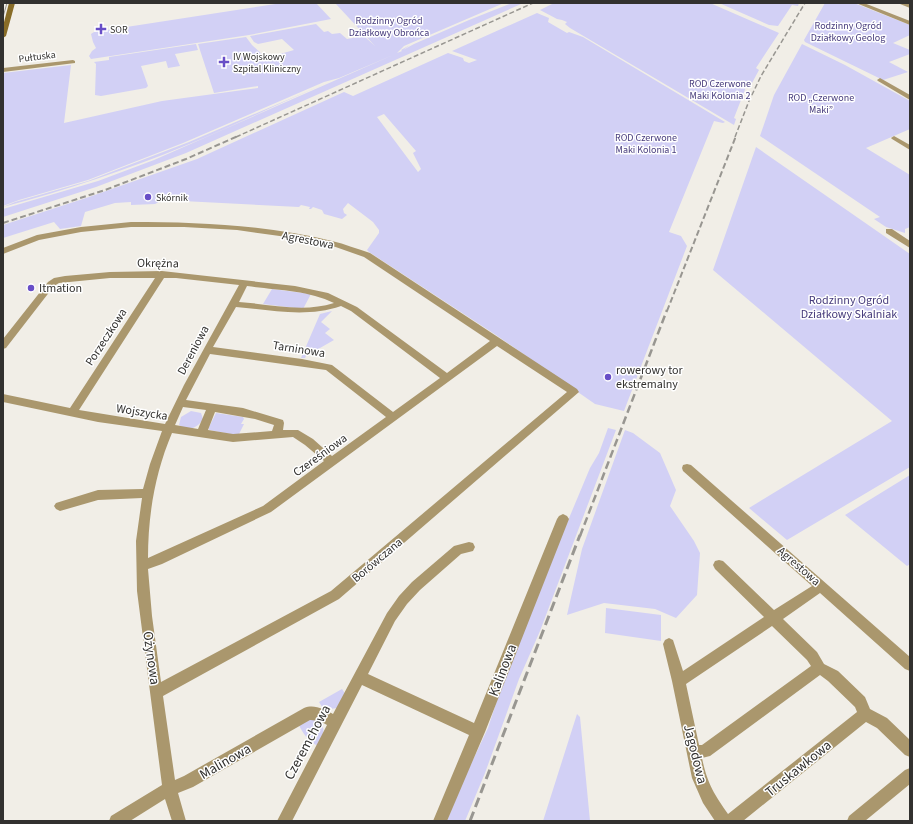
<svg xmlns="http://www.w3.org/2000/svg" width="913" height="824" viewBox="0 0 913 824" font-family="'Source Sans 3',sans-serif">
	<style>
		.green { fill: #d2d0f5; fill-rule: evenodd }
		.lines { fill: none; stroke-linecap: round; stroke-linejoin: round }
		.minor { fill: #aa976d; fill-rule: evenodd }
		.secondary { fill: #886c27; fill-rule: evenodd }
		.tram { stroke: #989691; stroke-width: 1 }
		.rail-far3 { stroke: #989691; stroke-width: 1.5; stroke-dasharray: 5 2.5; stroke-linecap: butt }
		.rail-far2 { stroke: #989691; stroke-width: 2; stroke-dasharray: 6 3; stroke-linecap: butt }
		.rail-far1 { stroke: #989691; stroke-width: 2.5; stroke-dasharray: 8 4; stroke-linecap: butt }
		.rail { stroke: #989691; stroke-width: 3; stroke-dasharray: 10 5; stroke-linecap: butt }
		.poi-dot { fill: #684ec7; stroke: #fff; stroke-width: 1.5 }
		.labels { text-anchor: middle; stroke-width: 3; stroke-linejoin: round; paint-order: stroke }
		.far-park-label { font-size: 10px; fill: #453a7b; stroke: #fff }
		.far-poi-label { font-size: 10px; fill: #32312f; stroke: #fff; text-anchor: start }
		.far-street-label { font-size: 10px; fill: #32312f; stroke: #fff }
		.street-label { font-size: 12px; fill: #32312f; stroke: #fff }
		.poi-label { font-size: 12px; fill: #32312f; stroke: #fff; text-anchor: start }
		.park-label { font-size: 12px; fill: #453a7b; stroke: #fff }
		.near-street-label { font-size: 14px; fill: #32312f; stroke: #fff }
	</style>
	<rect width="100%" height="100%" fill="#f1eee7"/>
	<!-- green -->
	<path class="green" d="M282 3H316L331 19 249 35 91 59 89 56 92 51 96 48 93 42 91 34 94 32Z
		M335 3H504L404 46 397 53 402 51 401 50 410 45 403 50 414 44 469 20 512 3 521 4 186 153 96 187 3 217V209L98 181 154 160 393 55 339 78 324 82 183 143 88 180 19 200 3 206V73L71 65 64 123 162 101 258 88V86L214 93 198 44 246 37 252 45 266 58 294 50 282 39 258 44 254 42 250 36 316 24 324 32 328 31 332 34 340 33 347 39 364 36 375 46Z
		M554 3H710L779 33 756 68 759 70 752 83 748 82 734 118 736 119 734 125 570 28 565 24 567 22 562 20 557 19 540 10Z
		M719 3H799L798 6 792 5 778 26 769 25Z
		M825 3H854L910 25V35L893 43 910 50V54L889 62 908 72 883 80 805 42 804 40Z
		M537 13 549 18 548 22 567 33 569 32 583 37 725 122 723 123 714 121 669 232 681 236 687 246 624 411 595 404 496 335 369 252 367 250 379 233V230L373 222 348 203 343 209 344 213 347 215 342 219 324 214 322 210 313 207 311 209H309L310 207 301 205 299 207 163 200 155 204 131 205V202L115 203 85 212 81 226 60 229 54 222 3 238V225L89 197 197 159 344 92 353 96 448 53 463 58 464 61 469 63 477 60 452 51ZM384 114 416 151 413 153 421 169 418 172 377 117Z
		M196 44 198 50 175 54 180 66 168 68 166 61 141 66 148 86 146 88 101 96 95 95 96 64 94 62 109 60V57Z
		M802 44 845 65 910 101V129L866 148 910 175V227L905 229V233L886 227 874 219 880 217 760 136 774 95Z
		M334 80C284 101 236 125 187 145 127 170 66 190 3 207L15 202 88 181 124 167 189 142Z
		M756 147 910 254V467L787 540 749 508 892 421 713 270Z
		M272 289 311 294 303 309 263 304Z
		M332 311 321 322 330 329 325 333 334 340 306 356 305 358H301L320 314Z
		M191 411 201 413 203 419C198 428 188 432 179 425L181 417Z
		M216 413 243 417 244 419 241 424H244L239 434 236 435 209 430V427Z
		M608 428 616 430 540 631 519 679 485 773 465 821H447L463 781 488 728 499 694 549 566 590 468 599 453Z
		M625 430 633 433 660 453 676 490 670 506 694 541 700 553 697 595 676 618 655 609 604 603 567 615 582 549Z
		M910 475V564L907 566 845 515Z
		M606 608 661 615V641L605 633Z
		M342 689 346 695 337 708 324 710 319 702Z
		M577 714 580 717 590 821H543Z
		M308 719H316C328 727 323 736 318 746 308 741 303 734 298 723Z"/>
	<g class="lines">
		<!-- minor -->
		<path class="minor" d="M856 3H864L910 21V25Z
			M899 3 910 4V8L900 4Z
			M73 60 75 61V63L3 72V68Z
			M880 78 910 95V100L878 81 877 80Z
			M894 136 910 145V150L892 139 891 138Z
			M131 222C199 222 266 225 332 241 345 244 357 249 370 253L577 389 579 392 339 599 163 696 175 780 184 776 304 708C314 704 324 709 333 714L387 613 399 596 412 582 454 546 469 542 473 543 475 547 473 551 461 554 420 590 407 604 395 621 368 674 474 723 557 519 559 516 563 514 567 516 569 519 485 732 447 821H433L469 735 362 685 292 821H277L327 725 320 721 310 720 193 787 178 793 186 821H172L165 799 130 821H109L111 816 162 785 137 591 136 541 142 498 98 500 60 511 56 509 54 506 56 503 98 490 143 489 150 464 162 431 98 422 3 402V394L70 408 155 278H110L59 283 54 286 6 348 3 349V339L48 282 54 278 65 276 110 272 162 271 295 286 328 293 357 307 447 373 490 341 364 257 330 245 287 237 237 230 184 227H131L81 232 39 240 3 254V248L37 235 81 227ZM164 278H176L239 285 184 385 165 424 79 410ZM247 286C275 290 308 290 334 303 303 313 270 304 239 302ZM341 306 351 311 440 378 393 412 332 365 302 359 213 347 236 307C272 310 306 318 341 306ZM497 346 567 392 331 591 161 682 152 616 148 569 162 564 271 512ZM210 354 326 370 386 417 332 456 313 439 298 430H283L284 423 283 420 243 408 186 400ZM183 407 206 410 198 429 175 425ZM215 412 255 419 274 425 272 431 233 434 208 430ZM172 433 233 442 293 437 305 445 324 461 263 506 148 558C148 515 155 473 172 433Z
			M886 229H892L910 241V248L886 233Z
			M687 464 691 465 910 657V671L905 669 820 593 783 619 817 652 824 664 838 671 865 697 870 709 887 718 910 740V757L905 755 877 728 866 722 743 821H715L703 803 692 778 672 681 663 644 665 640 669 638 673 640 683 671 764 617 715 569 713 565 715 561 719 560 723 561 774 610 812 586 683 471 682 468 683 465ZM772 626 807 660 811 666 702 745H699L686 684ZM820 675 828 681 855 707 857 712 728 814C714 794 707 783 702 758L710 756Z
			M910 768V784L865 821H847L849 816 905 770Z"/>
		<!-- secondary -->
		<path class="secondary" d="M9 3H15L6 36 3 38V26Z"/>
		<!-- tram -->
		<path class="tram" d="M3 17 7 3"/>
		<!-- rail-far3 -->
		<path class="rail-far3" d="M236 137 533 3
			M735 137 749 101 761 76 805 3"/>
		<!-- rail-far2 -->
		<path class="rail-far2" d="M3 223 105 190 186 159 238 136
			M667 311 736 136"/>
		<!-- rail-far1 -->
		<path class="rail-far1" d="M580 536 667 310"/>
		<!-- rail -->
		<path class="rail" d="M470 821 580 535"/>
	</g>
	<!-- markers -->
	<g class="poi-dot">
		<path d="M99 23h4v4h4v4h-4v4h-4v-4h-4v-4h4z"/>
		<path d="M222 56h4v4h4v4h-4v4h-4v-4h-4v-4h4z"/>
		<circle cx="148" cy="197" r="4"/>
		<circle cx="31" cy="288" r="4"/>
		<circle cx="608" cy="377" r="4"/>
	</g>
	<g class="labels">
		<!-- far-park labels -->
		<g class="far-park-label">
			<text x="389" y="24">Rodzinny Ogród<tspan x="389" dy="12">Działkowy Obrońca</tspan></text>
			<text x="848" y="29">Rodzinny Ogród<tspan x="848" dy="12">Działkowy Geolog</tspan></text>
			<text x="720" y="87">ROD Czerwone<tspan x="720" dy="12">Maki Kolonia 2</tspan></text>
			<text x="821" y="101">ROD „Czerwone<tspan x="821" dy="12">Maki”</tspan></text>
			<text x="646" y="141">ROD Czerwone<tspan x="646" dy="12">Maki Kolonia 1</tspan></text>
		</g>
		<!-- far-poi labels -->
		<g class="far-poi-label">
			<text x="110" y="33">SOR</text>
			<text x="233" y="60">IV Wojskowy<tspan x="233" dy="12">Szpital Kliniczny</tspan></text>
			<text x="156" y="201">Skórnik</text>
		</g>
		<!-- far-street labels -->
		<g class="far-street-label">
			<text transform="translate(37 56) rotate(-7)" y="4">Pułtuska</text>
		</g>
		<!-- street labels -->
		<g class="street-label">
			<text transform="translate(308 240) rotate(11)" y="4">Agrestowa</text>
			<text transform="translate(158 263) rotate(1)" y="4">Okrężna</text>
			<text transform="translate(106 337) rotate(-57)" y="4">Porzeczkowa</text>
			<text transform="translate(299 349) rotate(9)" y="4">Tarninowa</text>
			<text transform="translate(193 350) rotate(-62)" y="4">Dereniowa</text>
			<text transform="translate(142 412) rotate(9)" y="4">Wojszycka</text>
			<text transform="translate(320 455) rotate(-36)" y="4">Czereśniowa</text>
			<text transform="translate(377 560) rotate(-40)" y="4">Borówczana</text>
			<text transform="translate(799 566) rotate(41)" y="4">Agrestowa</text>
		</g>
		<!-- poi labels -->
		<g class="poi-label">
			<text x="39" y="292">Itmation</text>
			<text x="616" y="374">rowerowy tor<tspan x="616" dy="14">ekstremalny</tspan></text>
		</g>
		<!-- park labels -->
		<g class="park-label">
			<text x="849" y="304">Rodzinny Ogród<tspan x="849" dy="14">Działkowy Skalniak</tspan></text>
		</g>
		<!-- near-street labels -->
		<g class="near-street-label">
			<text transform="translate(152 658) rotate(82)" y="5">Ożynowa</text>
			<text transform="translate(502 670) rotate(-69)" y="5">Kalinowa</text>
			<text transform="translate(307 742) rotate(-62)" y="5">Czeremchowa</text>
			<text transform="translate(696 754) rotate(76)" y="5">Jagodowa</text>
			<text transform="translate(225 761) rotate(-30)" y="5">Malinowa</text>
			<text transform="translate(798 768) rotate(-39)" y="5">Truskawkowa</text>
		</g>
	</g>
	<!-- border -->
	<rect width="913" height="824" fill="none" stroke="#32312f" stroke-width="8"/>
</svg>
